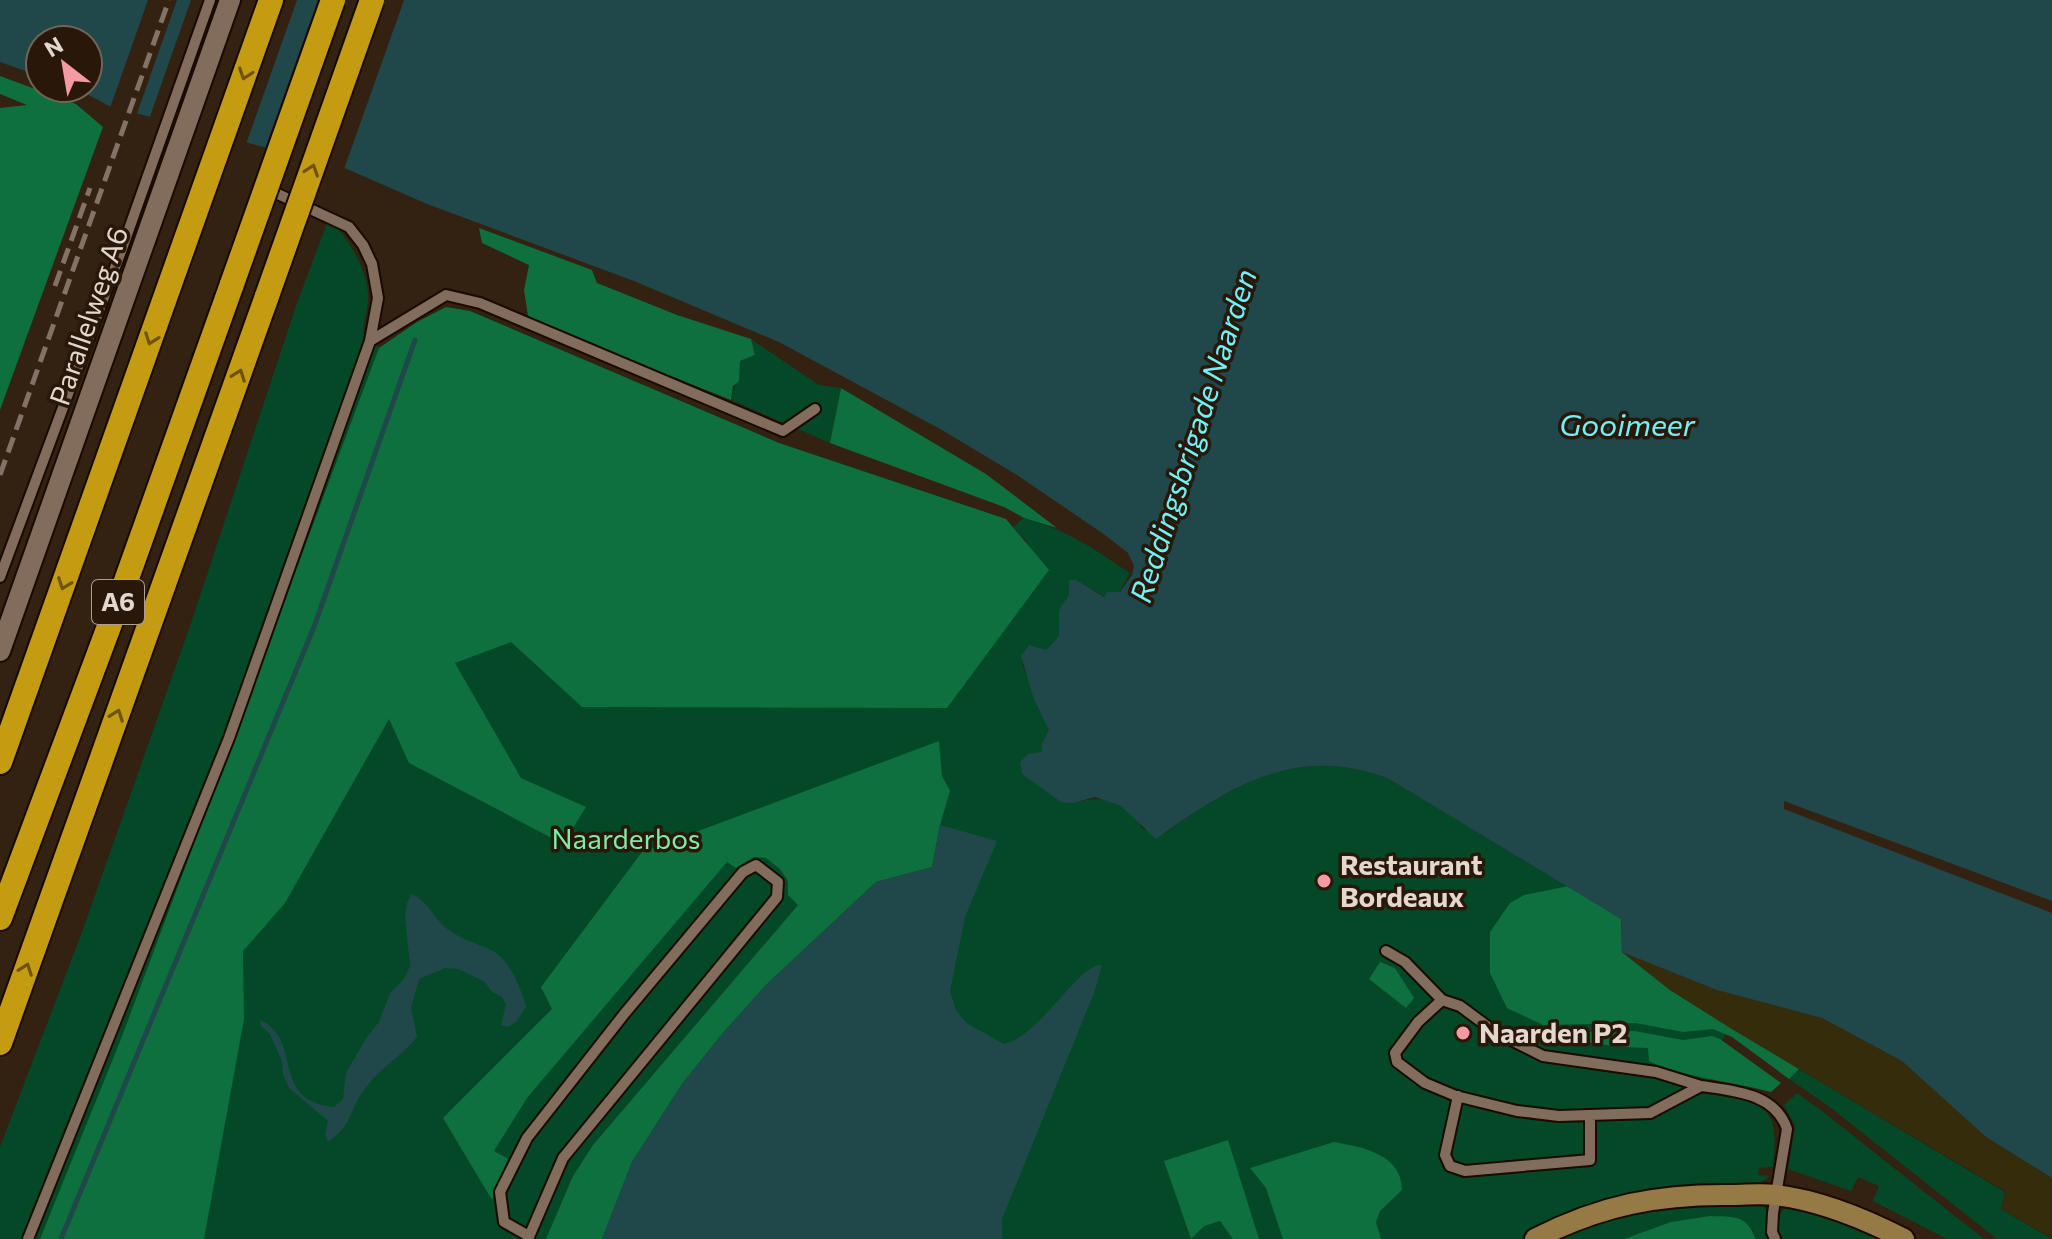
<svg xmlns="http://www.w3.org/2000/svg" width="2052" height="1239" viewBox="0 0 2052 1239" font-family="Commissioner,sans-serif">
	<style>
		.green { fill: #034927 }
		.forest { fill: #0e6f3f }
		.sand { fill: #352c0c }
		.water { fill: #20484a }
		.pier { fill: #332112 }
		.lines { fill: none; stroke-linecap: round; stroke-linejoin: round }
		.stream { stroke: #20484a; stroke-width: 5 }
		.lane-casing { stroke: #1a0a00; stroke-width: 14 }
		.street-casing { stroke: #1a0a00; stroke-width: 24 }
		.secondary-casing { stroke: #1a0a00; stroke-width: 24 }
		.highway-casing { stroke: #1a0a00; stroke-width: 28 }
		.lane { stroke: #826c5b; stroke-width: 10 }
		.street { stroke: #826c5b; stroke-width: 20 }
		.secondary { stroke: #967a45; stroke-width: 20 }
		.highway { stroke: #c49c12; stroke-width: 24 }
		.rail { stroke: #837367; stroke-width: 5; stroke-dasharray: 16 8; stroke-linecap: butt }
		.highway-bridge-casing { stroke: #1a0a00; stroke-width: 28; stroke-linecap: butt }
		.highway-bridge { stroke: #c49c12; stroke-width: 24 }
		.oneway { stroke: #6f530d }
		.poi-dot { fill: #f49aa2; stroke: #291809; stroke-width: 3 }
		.labels { text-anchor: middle; stroke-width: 7; stroke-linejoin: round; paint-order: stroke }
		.shield { fill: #291809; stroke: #ab9e93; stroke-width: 2 }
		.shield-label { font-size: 26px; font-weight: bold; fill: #e3d7ce }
		.street-label { font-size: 28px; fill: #e3d7ce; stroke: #291809 }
		.park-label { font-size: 28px; fill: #7ceca7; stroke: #291809 }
		.poi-label { font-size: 28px; font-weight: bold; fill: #e3d7ce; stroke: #291809; text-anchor: start }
		.water-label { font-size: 30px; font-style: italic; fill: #6ff1f8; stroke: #291809 }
	</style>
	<rect width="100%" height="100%" fill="#332112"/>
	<!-- green -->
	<path class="green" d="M329 218C347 238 366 265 368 293 369 306 364 320 363 333L379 348 417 322 446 307 470 311 779 443 1006 519 1016 555 1027 542 1013 527 1024 518C1069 531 1091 547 1130 573L1120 592H1107L1105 597 1075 579 1070 595 1059 610V636L1046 650 1022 664 1050 730 1041 745 1073 803C1105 794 1124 800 1143 829L1165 833C1235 782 1302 745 1389 779L1621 919 1622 952 1730 1028 1711 1057 1709 1094C1767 1102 1780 1107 1773 1167L1759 1168 1758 1175 1770 1176 1757 1185 1760 1204 1767 1210 1769 1239H1756L1752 1228 1750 1239H0V1147L82 932 191 623 296 306Z
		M751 339 819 385 841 388 830 443 731 400C733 387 740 375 740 361L755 355Z
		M1799 1069 2005 1192 2001 1209 2052 1239H1997L1827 1105 1789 1079Z
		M1797 1093 1822 1111 1984 1239H1947L1873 1201 1879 1186 1858 1177 1851 1191 1788 1169 1795 1126 1784 1105Z
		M1787 1207 1848 1224 1884 1239H1783C1776 1228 1775 1215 1787 1207Z"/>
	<!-- forest -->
	<path class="forest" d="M0 76 76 104 103 127 0 410V108L27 105 0 94Z
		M479 228 592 270 597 283 677 315 751 339 755 355 740 361 739 381 733 386 731 400 560 332 528 316 524 290 529 265 482 243Z
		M446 307 470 311 779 443 1006 519 1049 570 947 708 582 707 511 642 455 663 521 778 586 807 563 844 409 763 389 719 285 903 243 951 244 1019 204 1239H40L121 1039 379 348 417 322Z
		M841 388 986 474 1057 528 1024 518 1004 507 830 443Z
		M939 741 942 776 950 791 940 825 932 867 876 882 766 985 722 1034 682 1084 632 1162 602 1239H546L573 1176 593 1145 798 905 788 895V881L780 869 766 858 754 857 736 868 727 862 527 1098 494 1151 508 1159 492 1200 443 1118 552 1009 541 987 642 852Z
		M1569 886 1621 919 1622 952 1670 990 1799 1069 1789 1079 1732 1037 1713 1029 1683 1032 1636 1023 1543 1025 1507 1008 1490 973V932L1510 903 1524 895Z
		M1380 962 1395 968 1414 998 1406 1008 1369 979Z
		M1635 1031 1683 1040 1712 1036 1720 1039 1781 1083 1771 1092C1734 1082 1682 1077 1649 1061L1648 1048C1611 1047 1578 1042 1542 1033Z
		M1228 1140 1259 1239H1233L1220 1221 1204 1226 1191 1239 1164 1161Z
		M1334 1142C1362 1147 1402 1154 1402 1190L1380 1211 1376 1222 1381 1239H1283L1266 1188 1250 1168Z
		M1710 1216C1734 1217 1746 1214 1756 1239H1624L1671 1222Z"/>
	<!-- sand -->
	<path class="sand" d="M1622 952 1717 990 1822 1018 1902 1061 1986 1137 2052 1178V1238L2001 1209 2005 1191 1730 1028 1670 990Z"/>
	<!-- water -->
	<path class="water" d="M0 0H2052V1178L1986 1137 1902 1061 1822 1018 1717 990 1622 952 1621 919 1389 779C1297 743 1229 787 1156 839L1121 806 1095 797 1073 803 1061 802 1022 774 1020 762 1028 754 1042 752 1041 745 1049 730 1034 699 1021 656 1029 645 1046 650 1059 636V610L1069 595V581L1075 579 1104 597 1107 592H1120L1132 575 1134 566 1128 553 1105 535 1017 475 942 430 779 342 634 281 427 204 347 169 109 106 76 88H88V40H40V76L0 62Z
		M940 825 997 841 965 917 950 991 956 1011 968 1024 1004 1044C1042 1035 1078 963 1102 965L1094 993 1002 1219V1239H602L632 1162 682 1084 722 1034 766 985 876 882 932 867Z
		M411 894C429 902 432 916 446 928 460 939 476 943 491 950 510 959 521 988 526 1007L516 1022 507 1027 501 1025 506 1004 502 997 491 991 485 982 459 969 445 968 419 979 411 1008 417 1037C403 1055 381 1067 367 1086 348 1109 355 1123 328 1142L325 1134 328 1121 289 1088 283 1075 282 1061 270 1034 261 1026 260 1020C304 1039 269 1101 334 1107L343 1099 346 1073 367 1037 379 1022 390 993 404 979 410 966 405 917 407 903Z"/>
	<!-- pier -->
	<path class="pier" d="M148 0H177L135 119 109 111Z
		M191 0H297L245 147 148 122Z
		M318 0H404L343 172 264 152Z
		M1784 801 2052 901V913L1784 809Z"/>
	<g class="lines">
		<!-- stream -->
		<path class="stream" d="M61 1239 314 627 415 340"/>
		<defs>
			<path id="lane" d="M370 341 446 295 480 303 783 431 815 409
				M0 577 123 246 210 0
				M1386 951 1405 962 1442 1000 1460 1006 1495 1032 1543 1056 1656 1072 1701 1086 1650 1113 1559 1116 1517 1111 1456 1096 1425 1083 1397 1062 1395 1053 1418 1022 1442 1000
				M1701 1086C1734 1091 1775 1093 1787 1129L1773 1213 1772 1232 1775 1239
				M1458 1096 1445 1155 1450 1166 1465 1171 1590 1160V1117
				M28 1239 229 738 370 341 378 298 372 264 363 245 349 227 267 189
				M528 1239 563 1158 777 897 778 882 756 865 743 872 625 1013 527 1138 500 1192 504 1222 529 1236"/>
			<path id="street" d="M0 651 230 0"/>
			<path id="secondary" d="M1535 1239C1601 1205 1659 1194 1732 1195 1746 1195 1761 1193 1775 1195 1819 1200 1865 1219 1904 1239"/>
			<path id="highway" d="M0 762 271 0
				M0 918 126 581 232 284
				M0 1043 267 296"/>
		</defs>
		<!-- lane casing -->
		<use href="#lane" class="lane-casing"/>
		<!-- street casing -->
		<use href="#street" class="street-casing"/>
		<!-- secondary casing -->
		<use href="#secondary" class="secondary-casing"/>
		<!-- highway casing -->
		<use href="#highway" class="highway-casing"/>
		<!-- lane -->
		<use href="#lane" class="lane"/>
		<!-- street -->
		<use href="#street" class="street"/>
		<!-- secondary -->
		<use href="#secondary" class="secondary"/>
		<!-- highway -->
		<use href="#highway" class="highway"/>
		<!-- rail -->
		<path class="rail" d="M55 286 90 188
			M0 475 169 0"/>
		<defs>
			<path id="highway-bridge" d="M232 284 333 0
				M267 296 372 0"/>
		</defs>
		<!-- highway-bridge casing -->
		<use href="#highway-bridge" class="highway-bridge-casing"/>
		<!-- highway-bridge -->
		<use href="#highway-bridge" class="highway-bridge"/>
	</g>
	<!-- one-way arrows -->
	<defs><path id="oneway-chevron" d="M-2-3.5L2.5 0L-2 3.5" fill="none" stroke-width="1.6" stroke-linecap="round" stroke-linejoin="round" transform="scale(2)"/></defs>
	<g class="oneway">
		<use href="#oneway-chevron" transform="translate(245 74) rotate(109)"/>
		<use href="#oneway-chevron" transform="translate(312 170) rotate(-71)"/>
		<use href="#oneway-chevron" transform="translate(151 339) rotate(110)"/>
		<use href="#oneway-chevron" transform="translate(239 375) rotate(-70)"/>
		<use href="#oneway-chevron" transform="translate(64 584) rotate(110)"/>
		<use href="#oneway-chevron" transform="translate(117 715) rotate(-70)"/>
		<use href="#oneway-chevron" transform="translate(26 969) rotate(-70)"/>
	</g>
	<!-- markers -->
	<g class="poi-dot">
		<circle cx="1324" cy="881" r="8"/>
		<circle cx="1463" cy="1033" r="8"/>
	</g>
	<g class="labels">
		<!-- shield labels -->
		<rect class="shield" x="92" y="580" width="52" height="44" rx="6"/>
		<g class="shield-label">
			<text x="118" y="611">A6</text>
		</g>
		<!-- street labels -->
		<g class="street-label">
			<text transform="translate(89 316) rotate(-71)" y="10">Parallelweg A6</text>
		</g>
		<!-- park labels -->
		<g class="park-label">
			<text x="626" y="849">Naarderbos</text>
		</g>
		<!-- poi labels -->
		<g class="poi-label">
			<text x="1340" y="875">Restaurant<tspan x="1340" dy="32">Bordeaux</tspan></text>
			<text x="1479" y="1043">Naarden P2</text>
		</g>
		<!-- water labels -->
		<g class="water-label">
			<text x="1627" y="436">Gooimeer</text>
			<text transform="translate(1194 436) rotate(-72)" y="10">Reddingsbrigade Naarden</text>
		</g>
	</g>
	<!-- north arrow -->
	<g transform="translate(64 64) rotate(329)"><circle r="38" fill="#291809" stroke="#736458" stroke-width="2"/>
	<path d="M0-6L14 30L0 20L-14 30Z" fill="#f49aa2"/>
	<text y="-12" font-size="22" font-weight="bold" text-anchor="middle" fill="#e3d7ce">N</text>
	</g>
</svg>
